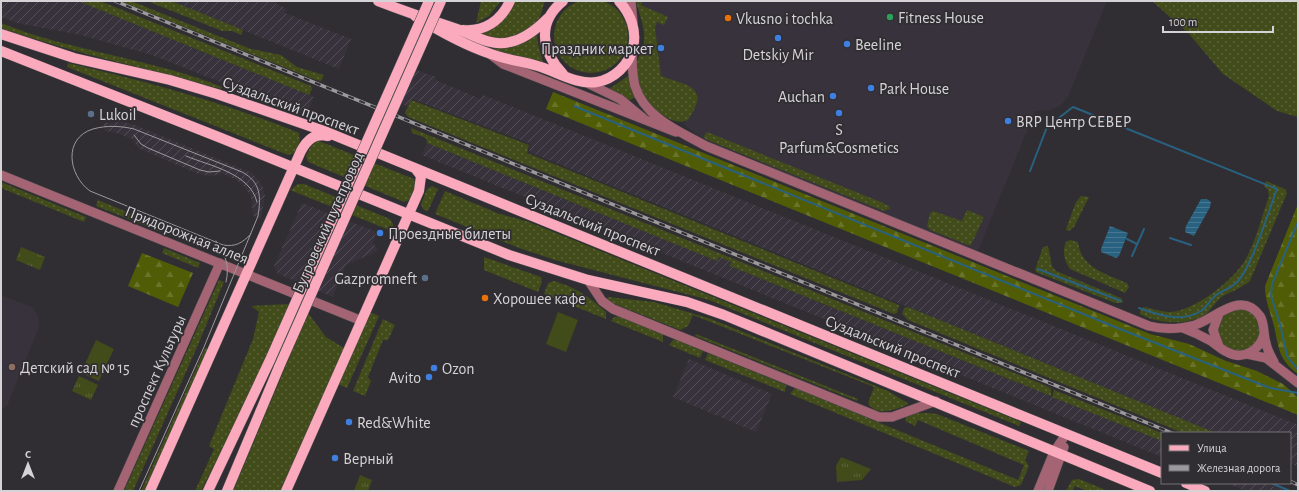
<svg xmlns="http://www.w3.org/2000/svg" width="1299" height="492" viewBox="0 0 1299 492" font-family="'Alegreya Sans',sans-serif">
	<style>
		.built { fill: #38323c }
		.industrial { fill: url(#industrial-furrows) }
		.grass { fill: url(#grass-dots) }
		.forest { fill: url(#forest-firs) }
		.park { fill: url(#park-tufts) }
		.pitch { fill: #424b1a }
		.water { fill: url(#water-rules) }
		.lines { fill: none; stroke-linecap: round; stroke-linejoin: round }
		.stream { stroke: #296180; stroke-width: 2 }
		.minor-casing { stroke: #4e4c50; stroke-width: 10 }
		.major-casing { stroke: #4e4c50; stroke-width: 11 }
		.minor { stroke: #a46473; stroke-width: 9 }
		.major { stroke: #faaabc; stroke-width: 10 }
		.tram { stroke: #9b999c; stroke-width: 1 }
		.rail-casing { stroke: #9b999c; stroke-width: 3.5 }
		.rail { stroke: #302e32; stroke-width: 2; stroke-dasharray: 6; stroke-linecap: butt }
		.major-bridge-casing { stroke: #4e4c50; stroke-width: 11; stroke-linecap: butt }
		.major-bridge { stroke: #faaabc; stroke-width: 10 }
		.leisure-dot { fill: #2e9e5b; stroke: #302e32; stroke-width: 1.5 }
		.food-dot { fill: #e8710a; stroke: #302e32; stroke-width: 1.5 }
		.shop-dot { fill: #3f7fe0; stroke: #302e32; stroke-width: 1.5 }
		.service-dot { fill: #5c6f8a; stroke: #302e32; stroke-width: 1.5 }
		.education-dot { fill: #8d6e63; stroke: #302e32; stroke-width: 1.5 }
		.labels { text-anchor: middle; stroke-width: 3.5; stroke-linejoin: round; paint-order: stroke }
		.poi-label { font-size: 16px; fill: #d5d3d6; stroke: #302e32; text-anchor: start }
		.street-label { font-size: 16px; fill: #d5d3d6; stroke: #302e32 }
	</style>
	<defs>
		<pattern id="industrial-furrows" width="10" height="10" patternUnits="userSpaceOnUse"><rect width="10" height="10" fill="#38323c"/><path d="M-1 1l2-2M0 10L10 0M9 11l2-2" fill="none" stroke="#544f57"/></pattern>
		<pattern id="grass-dots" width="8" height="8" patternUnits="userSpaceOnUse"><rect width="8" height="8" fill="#424b1a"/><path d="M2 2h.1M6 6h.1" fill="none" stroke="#5c643b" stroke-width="1.8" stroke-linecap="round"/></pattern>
		<pattern id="forest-firs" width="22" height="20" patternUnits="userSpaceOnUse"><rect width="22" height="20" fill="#515d06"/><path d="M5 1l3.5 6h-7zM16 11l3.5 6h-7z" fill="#69732a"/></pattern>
		<pattern id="park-tufts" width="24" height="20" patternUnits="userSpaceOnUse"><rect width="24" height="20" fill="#424b1a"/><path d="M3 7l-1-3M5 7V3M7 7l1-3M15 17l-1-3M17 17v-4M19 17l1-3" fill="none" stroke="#5c643b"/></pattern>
		<pattern id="water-rules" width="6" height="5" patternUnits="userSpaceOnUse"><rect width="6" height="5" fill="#296180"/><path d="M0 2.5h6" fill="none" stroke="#477791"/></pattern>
	</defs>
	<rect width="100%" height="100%" fill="#302e32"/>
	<!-- built -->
	<path class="built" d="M636 1H1107L1068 97 1061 105 1051 110 1035 111 978 251 705 140 684 125 697 92 660 77Z
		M1 295 32 307 38 316 39 327 7 406 1 410Z"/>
	<!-- industrial -->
	<path class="industrial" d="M1 1H78L314 97 306 116 152 55 81 35 17 23 1 17Z
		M171 1H272L287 9 285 13 351 39 339 69Z
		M413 69 436 77 435 80 481 99 483 95 1298 425V467L1290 463V433H1216L529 152 531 144 412 99 408 107 399 103Z
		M122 122 135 125 252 173 262 185 265 195 261 219 253 216 251 197 243 185 235 179 223 174 209 176 198 174 138 148 132 139 117 133 105 131 103 123Z
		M427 143 717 260 718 257 731 262 730 266 1162 441V457L422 155Z
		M302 203 377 232 373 243 378 251 346 265 333 297 278 274 274 266Z
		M689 359 772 394 756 432 673 397Z
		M1226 483H1265L1285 491H1246Z"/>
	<!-- grass -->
	<path class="grass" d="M554 36a37 37 0 1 1 74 0a37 37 0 1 1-74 0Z
		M78 1H100L311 86 312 89 309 95Z
		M120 1H131L251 49 281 55 297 67 324 75 321 81 316 80Z
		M147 1H171L243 30 241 35 232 31H222Z
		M449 1H498L500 2 489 16 476 23 481 1Z
		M515 1H545L540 17 528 30 508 40 483 36V34C500 24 506 20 515 1Z
		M636 1H642L641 5 668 17 664 25 657 22 655 28 661 76C688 86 711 86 688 120 678 124 671 120 662 115 646 106 635 86 636 66 637 57 644 49 644 40 645 27 639 14 636 1Z
		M1152 1H1298V117L1277 111 1223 74 1189 34Z
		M1 23C73 52 150 58 222 87L221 89C150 69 77 54 7 30L1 28Z
		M537 32 538 44 543 62 494 50 495 46Z
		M68 63C147 82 224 102 299 133L300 141 294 153 288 155 67 67Z
		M628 76 636 96 629 101 609 89Z
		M411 100 529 145 527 153 899 305 897 313 894 314 408 117 405 113Z
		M411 128 1049 387 1051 389V396L730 266 731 262 719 257 717 261 427 143 426 138 412 133Z
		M707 132 881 202 889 206 890 209 884 211 705 139 704 136Z
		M319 141 414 179 415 186 409 200 404 202 308 162 306 156 312 144Z
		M1266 181 1285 189 1287 193 1250 281C1241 288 1233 291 1223 296 1216 301 1212 309 1206 314 1189 326 1157 324 1140 314V312L1143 307C1152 308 1160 312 1170 312 1194 311 1231 282 1244 262 1256 242 1261 218 1269 196L1268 190 1264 186Z
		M1 182 86 217 84 222 1 188Z
		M298 184H304L390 219 393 224 394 232 290 190Z
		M432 186 438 189 428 211 423 209 421 204 427 189Z
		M445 191 497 213 529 222 1021 422 1019 426 709 300 555 260 519 248 435 214Z
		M1081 196 1089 197 1074 227 1069 231 1066 230 1067 226 1076 202Z
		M98 200 163 227 161 232 96 206Z
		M967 210 984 217 971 245H968L930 230 927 226 930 213 933 211 962 221Z
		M1070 240 1078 242C1081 268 1106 274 1127 283L1129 287 1125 293 1070 269C1064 260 1062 252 1066 242Z
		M1048 246 1052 266 1056 271 1121 298 1123 301 1122 303H1115L1036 272 1035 270 1043 247Z
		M164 248 200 263 198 268 162 253Z
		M484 257 541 277 542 282 538 292 484 270Z
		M219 280 224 282 198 345 133 491H124Z
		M554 281C577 288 588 296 606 312V319L544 294 548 283Z
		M608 297 654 302 711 319 888 391 909 404C897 409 877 418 868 403L874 387 693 315 688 326 680 330 615 304 607 299Z
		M289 304 258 378 201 491H195L214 449 209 446 253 339 259 312 251 306Z
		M908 307 1216 433H1183L908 320 902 314 904 308Z
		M1218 330a21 21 0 1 1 42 0a21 21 0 1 1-42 0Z
		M370 312 379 316 347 388 338 384Z
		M308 313 326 337 344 348 280 491H233Z
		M618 316 663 334V342L611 321 613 318Z
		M383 319 395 325 388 340H383L368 377 371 381 365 396 353 391Z
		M696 334 858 399 857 401 695 336Z
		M674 339 703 351 700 358 669 345Z
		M205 348 208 349 144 491H141Z
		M708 353 786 385 785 392 705 360Z
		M795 388 1018 480 1024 465 918 420 915 426 905 421 907 416C916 412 927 413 937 414L1029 451 1025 460 1029 466 1021 485 1015 487 790 394Z
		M1054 390 1162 433V441L1052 397Z
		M1079 479 1108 491H1087L1075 486 1072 491H1066L1072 480Z"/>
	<!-- forest -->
	<path class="forest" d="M553 92 1150 334 1189 344 1226 361 1257 371 1283 384 1298 397V415L546 109Z
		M1298 204V374C1278 359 1279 348 1274 326 1270 311 1265 300 1265 286Z
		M142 253 193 273 178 307 128 286Z"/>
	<!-- park -->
	<path class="park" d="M21 247 45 257 40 270 16 260Z
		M79 376 98 385 91 400 72 391Z
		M841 457 871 469 862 480 837 482 836 466Z
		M360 475 372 480 368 491H354Z"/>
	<!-- pitch -->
	<path class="pitch" d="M558 312 578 320 566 352 546 344Z
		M96 340 114 349 99 381 81 373Z"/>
	<!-- water -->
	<path class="water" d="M1201 199H1207L1211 202 1210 207 1194 236 1185 232 1186 226Z
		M1110 226 1128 233 1119 256 1116 258 1101 252V249Z"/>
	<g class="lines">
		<!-- stream -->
		<path class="stream" d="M574 106 1120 329 1270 388 1298 393
			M1030 171 1047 127 1073 107 1277 189C1269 210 1251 270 1236 283 1230 289 1221 291 1215 296 1210 300 1206 308 1201 311 1182 323 1158 315 1139 308
			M1298 222 1272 284 1271 296 1280 324 1287 356 1298 370
			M1170 238 1191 245
			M1127 239 1137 244
			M1132 256 1144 229
			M1038 269 1121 301
			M1271 483 1290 491"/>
		<defs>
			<path id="minor" d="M631 1 633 23
				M632 52C632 63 632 75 635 86 645 118 679 131 706 146L1149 326C1164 330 1180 329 1195 325 1215 319 1241 289 1260 316 1265 324 1263 334 1266 343 1267 350 1271 356 1274 362
				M491 55 503 64 676 132
				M585 82 620 99 643 118
				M1 175 362 321
				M588 280 602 301 613 309 879 417H892L936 401
				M1219 314 1213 330 1219 346
				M1183 328C1191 331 1200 335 1209 340 1215 343 1220 349 1227 352 1243 361 1260 350 1264 334
				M1247 354 1266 358 1298 383
				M118 491 220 263
				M1038 491 1054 452 1066 434
				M1048 491 1064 447"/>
			<path id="major" d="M378 1C404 11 430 20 457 29 474 35 490 47 510 42 525 39 537 29 548 18
				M563 1C537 22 541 51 563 74
				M415 16C439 31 464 45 491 54 508 60 525 62 541 67 559 73 578 85 597 82 614 79 629 65 633 48 637 31 631 14 619 1
				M463 30C484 32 501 21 510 1
				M1 34 74 58 170 80 217 94 324 131 1162 473
				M1 51 221 138 509 255 588 280 687 302 724 315 1150 491
				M1186 483 1205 491
				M150 491 301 151C307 140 314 133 328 136
				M208 491 270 360
				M227 491 279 367
				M286 491 419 191 421 176 415 168"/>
		</defs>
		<!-- minor casing -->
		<use href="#minor" class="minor-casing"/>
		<!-- major casing -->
		<use href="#major" class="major-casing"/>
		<!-- minor -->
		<use href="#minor" class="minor"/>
		<!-- major -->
		<use href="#major" class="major"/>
		<!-- tram -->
		<path class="tram" d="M134 135 141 144 148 148 200 170 209 172 220 171
			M186 156C210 166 250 173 257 202
			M216 241C225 254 230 265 226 282
			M139 491 204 347 258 216C261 197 261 182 242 172L134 129C121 126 107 125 93 129 63 138 68 175 90 191L223 245C236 247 242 243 251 234"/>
		<defs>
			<path id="rail" d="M115 1 1172 433
				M1290 481 1298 485"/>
		</defs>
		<!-- rail casing -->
		<use href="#rail" class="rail-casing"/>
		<!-- rail -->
		<use href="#rail" class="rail"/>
		<defs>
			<path id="major-bridge" d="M270 360 429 1
				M279 367 441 1"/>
		</defs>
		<!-- major-bridge casing -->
		<use href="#major-bridge" class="major-bridge-casing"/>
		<!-- major-bridge -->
		<use href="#major-bridge" class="major-bridge"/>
	</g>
	<!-- markers -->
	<circle class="leisure-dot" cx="890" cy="17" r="4"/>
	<g class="food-dot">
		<circle cx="728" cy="18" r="4"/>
		<circle cx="485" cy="298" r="4"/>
	</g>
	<g class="shop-dot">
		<circle cx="778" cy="38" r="4"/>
		<circle cx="847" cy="44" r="4"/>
		<circle cx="661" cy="48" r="4"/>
		<circle cx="871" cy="88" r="4"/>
		<circle cx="833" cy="96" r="4"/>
		<circle cx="839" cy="113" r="4"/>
		<circle cx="1008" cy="121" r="4"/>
		<circle cx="380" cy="233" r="4"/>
		<circle cx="434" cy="368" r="4"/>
		<circle cx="429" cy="377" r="4"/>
		<circle cx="349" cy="422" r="4"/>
		<circle cx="335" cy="458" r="4"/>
	</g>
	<g class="service-dot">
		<circle cx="91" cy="114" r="4"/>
		<circle cx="425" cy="278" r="4"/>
	</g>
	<circle class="education-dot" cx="12" cy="367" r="4"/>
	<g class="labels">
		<!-- poi labels -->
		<g class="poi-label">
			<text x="898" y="23">Fitness House</text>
			<text x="736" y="24">Vkusno i tochka</text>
			<text x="855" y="50">Beeline</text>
			<text x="653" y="54" text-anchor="end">Праздник маркет</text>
			<text x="778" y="60" text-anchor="middle">Detskiy Mir</text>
			<text x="879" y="94">Park House</text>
			<text x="825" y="102" text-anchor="end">Auchan</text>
			<text x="99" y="120">Lukoil</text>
			<text x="1016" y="127">BRP Центр СЕВЕР</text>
			<text x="839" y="135" text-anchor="middle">S<tspan x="839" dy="18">Parfum&amp;Cosmetics</tspan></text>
			<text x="388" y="239">Проездные билеты</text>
			<text x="417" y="284" text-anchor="end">Gazpromneft</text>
			<text x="493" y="304">Хорошее кафе</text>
			<text x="20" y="373">Детский сад № 15</text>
			<text x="442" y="374">Ozon</text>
			<text x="421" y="383" text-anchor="end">Avito</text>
			<text x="357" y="428">Red&amp;White</text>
			<text x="343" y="464">Верный</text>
		</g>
		<!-- street labels -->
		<g class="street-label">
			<text transform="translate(291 105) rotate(20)" y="6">Суздальский проспект</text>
			<text transform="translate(327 222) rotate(-66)" y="6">Бугровский путепровод</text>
			<text transform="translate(593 224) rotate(22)" y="6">Суздальский проспект</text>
			<text transform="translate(187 234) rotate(22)" y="6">Придорожная аллея</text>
			<text transform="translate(893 346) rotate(22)" y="6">Суздальский проспект</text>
			<text transform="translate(156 371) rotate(-66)" y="6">проспект Культуры</text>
		</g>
	</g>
	<!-- border -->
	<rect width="1299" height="492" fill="none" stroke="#d5d3d6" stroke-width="4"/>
	<!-- legend -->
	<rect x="1161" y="432" width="130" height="52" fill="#302e32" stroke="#727074"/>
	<rect x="1169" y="445" width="20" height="6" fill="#faaabc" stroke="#727074"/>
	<text x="1197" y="452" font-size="12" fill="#d5d3d6">Улица</text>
	<rect x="1169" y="465" width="20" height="6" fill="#9b999c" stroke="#727074"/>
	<text x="1197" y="472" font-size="12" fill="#d5d3d6">Железная дорога</text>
	<!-- north arrow -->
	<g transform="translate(28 464)" stroke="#302e32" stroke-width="3" paint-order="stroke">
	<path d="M0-3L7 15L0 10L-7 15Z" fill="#d5d3d6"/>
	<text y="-6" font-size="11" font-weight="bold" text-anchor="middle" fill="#d5d3d6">С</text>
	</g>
	<!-- scale -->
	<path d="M1163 26v6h110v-6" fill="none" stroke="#d5d3d6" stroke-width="2"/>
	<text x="1169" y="26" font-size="12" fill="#d5d3d6" stroke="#302e32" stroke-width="3" paint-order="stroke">100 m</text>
</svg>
